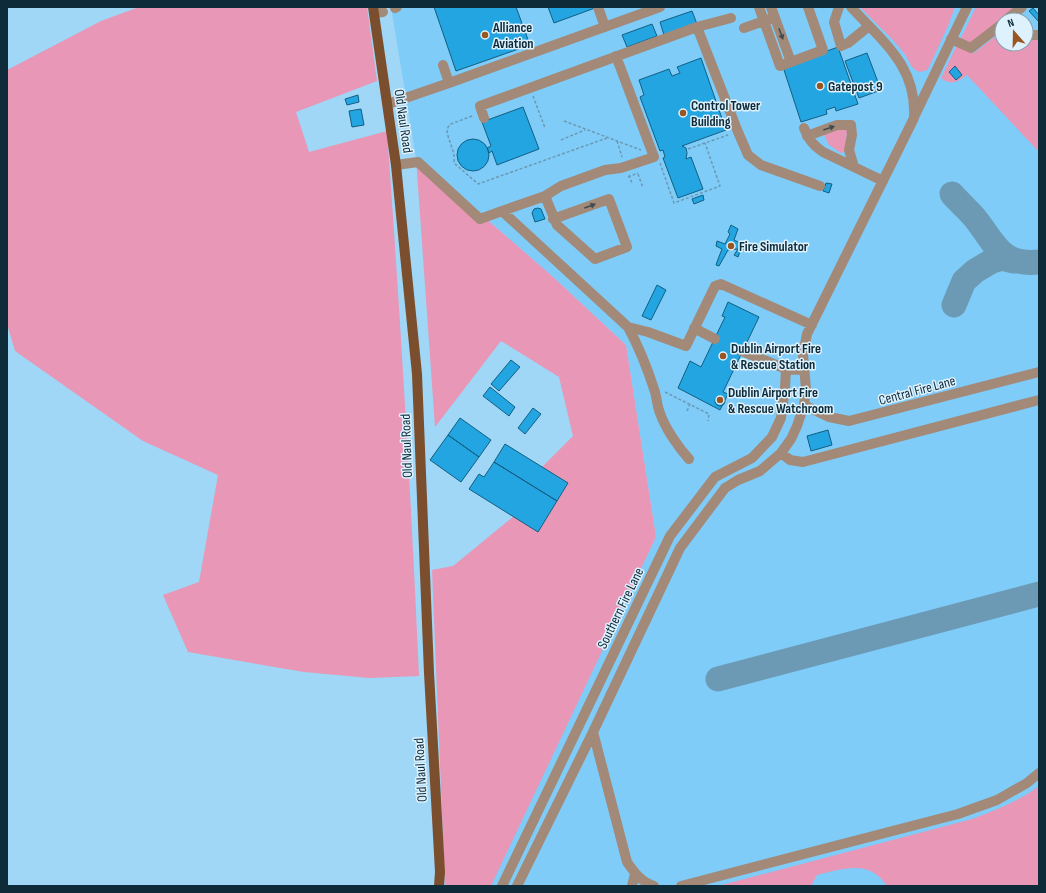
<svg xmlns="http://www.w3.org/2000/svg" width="1046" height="893" viewBox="0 0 1046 893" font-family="'Sofia Sans Condensed',sans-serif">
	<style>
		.built { fill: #7fccf9; fill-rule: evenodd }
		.green { fill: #e897b7 }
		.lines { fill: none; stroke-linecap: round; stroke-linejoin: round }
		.taxiway { stroke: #6c9ab4; stroke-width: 25 }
		.building { fill: #22a5e1; stroke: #135f82 }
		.path { stroke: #6b98b2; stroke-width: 1.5; stroke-dasharray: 3 2; stroke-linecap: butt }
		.minor { stroke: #a38978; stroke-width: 10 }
		.major { stroke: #7b4e2e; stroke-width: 10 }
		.oneway { fill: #424c50 }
		.poi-dot { fill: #985623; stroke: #def2fe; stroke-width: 1.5 }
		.labels { text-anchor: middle; stroke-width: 3; stroke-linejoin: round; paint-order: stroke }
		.poi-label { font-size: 14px; font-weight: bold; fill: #0e2b3a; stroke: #def2fe; text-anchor: start }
		.street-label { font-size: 14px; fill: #0e2b3a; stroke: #def2fe }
	</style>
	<rect width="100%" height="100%" fill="#a0d6f6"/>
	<!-- built -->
	<path class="built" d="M391 7H1039V886H486L656 537 626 345 552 276 416 158ZM1002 20H1026V44H1002Z"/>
	<!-- green -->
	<path class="green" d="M139 7H367L377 81 296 112 309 152 387 131C400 312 411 494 419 676L369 678 304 672 188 652 163 595 199 582 218 475 143 441 15 351 7 324V70L101 21Z
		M860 7H955L948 26 929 67 927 70 920 72C911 69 910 63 906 56 896 41 873 21 860 7Z
		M976 7H1015L979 39 968 43 961 38Z
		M996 36 1002 37V44H1026V37L1039 38V152L967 75C957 82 952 86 941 78L957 45 974 53Z
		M840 129 847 130 846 151 841 153 829 145 824 135Z
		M416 158 552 276 626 345 656 537 491 886H445L432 570 453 566 514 516 538 531 568 484 542 467 573 436 559 377 501 341 435 427Z
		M1039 786V886H887C869 859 843 869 817 875L811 886H718L972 819C996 810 1019 801 1039 786Z"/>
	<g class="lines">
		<!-- taxiway -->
		<path class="taxiway" d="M952 194C959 202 967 209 974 217 995 242 999 266 1039 262
			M954 305 964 281 975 271 992 261 1002 258 1014 261
			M718 679 1039 594"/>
	</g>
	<!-- building -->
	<path class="building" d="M434 7H516L530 45 456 71Z
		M548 7H595V8L554 23Z
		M1033 8 1039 15V22L1029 11Z
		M692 11 697 24 664 35 660 22Z
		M652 24 657 36 627 47 622 35Z
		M838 47 858 104 836 111 835 107 826 110 827 114 801 122 783 67Z
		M867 53 881 90 859 98 845 61Z
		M701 58 726 130 682 146 686 148 687 153 686 159 691 157 703 189 678 198 663 158 665 157 663 150 660 151 640 97 644 95 639 80 669 69 672 76 680 73 677 67Z
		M955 66 962 75 956 80 949 72Z
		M358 95 359 102 347 105 345 99Z
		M523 107 539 149 497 165 492 151 489 153 487 148 491 146 482 122Z
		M361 109 364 125 352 127 349 111Z
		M457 155a16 16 0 1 1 32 0a16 16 0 1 1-32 0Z
		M826 183 832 184 829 193 823 191Z
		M703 195 704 200 694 204 692 199Z
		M538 208 541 209 545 219 535 222 532 213 534 209Z
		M731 225 738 229 734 240 746 246 745 249H741L738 257 734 255 738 249 728 250 719 266 716 265 717 262 722 249 716 246 717 241 725 244 730 234 728 232Z
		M657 285 666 290 651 320 642 316Z
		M728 302 759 317 723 392 728 394 720 410 678 388 690 361 701 367 725 317 722 316Z
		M511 360 520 367 499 391 491 384Z
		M490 387 515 407 509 416 483 396Z
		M715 401a5 5 0 1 1 10 0a5 5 0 1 1-10 0Z
		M533 408 541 414 525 434 518 428Z
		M460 418 491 440 479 457 448 435Z
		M828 430 832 445 811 451 807 436Z
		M448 435 479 457 461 482 430 460Z
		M505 444 568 483 557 501 494 462Z
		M494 462 557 501 538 532 469 489 479 474 484 477Z"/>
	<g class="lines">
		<!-- path -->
		<path class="path" d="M533 96 545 128
			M472 116 451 124 448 127 447 133 454 154V163L478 184 607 138
			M564 121 641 150
			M561 140 585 130
			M617 141 622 157
			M688 149 728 135
			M660 163 674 203 720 186 705 143
			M638 174 643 188
			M629 175 632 183
			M628 177 638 173
			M665 392 709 414 708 421
			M687 411 690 404"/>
		<!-- minor -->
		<path class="minor" d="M598 7 605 27
			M759 7 780 66 823 50 808 7
			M771 7 791 62
			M839 7 834 22 841 46 848 43 869 26
			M395 8 397 7
			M374 13 383 12
			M1006 20 1022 7
			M697 27 738 132 748 155 761 165 820 186
			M744 28 770 19
			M1026 35H1039
			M951 39 971 48 1002 24
			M443 65 449 83 660 7
			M388 104 449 83
			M915 115 967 7
			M484 118 480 106 697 27 731 18
			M804 128C809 140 813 145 823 152L883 181
			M807 136 837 125H851L852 135 849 150 854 167
			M396 165 418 162 480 219 502 211 628 327
			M545 196 557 225 595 259 627 247 609 199 553 219
			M502 211 545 196 561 186 605 170 621 168 654 157 616 56
			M694 328 715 339
			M742 351 786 369 804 370
			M804 405 829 417 849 421 1039 372
			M781 453 790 460 803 462 1039 400
			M689 459C678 447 665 428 660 413 657 406 657 399 655 392 648 370 639 347 628 327L648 332 686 346 715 286 721 284 812 325
			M502 886 670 536 715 477 752 458 772 437 781 418 785 388 786 369
			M517 886 593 732
			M632 886 635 874
			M654 886C641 882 634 872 627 862L593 732 680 548 725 488 738 480 760 471 781 453 791 439 797 426 804 405 806 389 803 355 807 334 914 118C917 66 883 42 851 7
			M681 886 958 814 997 800 1027 783 1039 773"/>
		<!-- major -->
		<path class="major" d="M373 7 396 165 417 374 429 673 440 872 439 886"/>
	</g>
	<!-- one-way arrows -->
	<defs><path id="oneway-solid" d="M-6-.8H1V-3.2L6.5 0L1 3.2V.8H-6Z"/></defs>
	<g class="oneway">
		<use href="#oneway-solid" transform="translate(781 34) rotate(70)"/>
		<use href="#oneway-solid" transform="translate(829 128) rotate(-19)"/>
		<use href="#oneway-solid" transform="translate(590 206) rotate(-20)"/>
	</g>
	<!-- markers -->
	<g class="poi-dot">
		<circle cx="485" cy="35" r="4"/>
		<circle cx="820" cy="86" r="4"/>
		<circle cx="683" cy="113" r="4"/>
		<circle cx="731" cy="246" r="4"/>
		<circle cx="723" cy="356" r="4"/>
		<circle cx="720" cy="400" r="4"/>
	</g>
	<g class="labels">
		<!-- poi labels -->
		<g class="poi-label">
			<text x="493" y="32">Alliance<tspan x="493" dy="16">Aviation</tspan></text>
			<text x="828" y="91">Gatepost 9</text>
			<text x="691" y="110">Control Tower<tspan x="691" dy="16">Building</tspan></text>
			<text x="739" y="251">Fire Simulator</text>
			<text x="731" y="353">Dublin Airport Fire<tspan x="731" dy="16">&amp; Rescue Station</tspan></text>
			<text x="728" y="397">Dublin Airport Fire<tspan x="728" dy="16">&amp; Rescue Watchroom</tspan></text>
		</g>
		<!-- street labels -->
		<g class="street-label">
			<text transform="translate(404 121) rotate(82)" y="5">Old Naul Road</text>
			<text transform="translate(917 390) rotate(-15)" y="5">Central Fire Lane</text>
			<text transform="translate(406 446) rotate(-92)" y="5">Old Naul Road</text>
			<text transform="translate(620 608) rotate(-64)" y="5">Southern Fire Lane</text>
			<text transform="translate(420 770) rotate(-93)" y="5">Old Naul Road</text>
		</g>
	</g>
	<!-- border -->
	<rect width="1046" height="893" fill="none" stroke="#0e2b3a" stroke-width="16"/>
	<!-- north arrow -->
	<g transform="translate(1014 32) rotate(340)"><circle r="19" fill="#def2fe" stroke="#8ba2b0"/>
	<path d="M0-3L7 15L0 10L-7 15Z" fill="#985623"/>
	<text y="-6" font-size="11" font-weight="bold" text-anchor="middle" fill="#0e2b3a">N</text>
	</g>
</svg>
